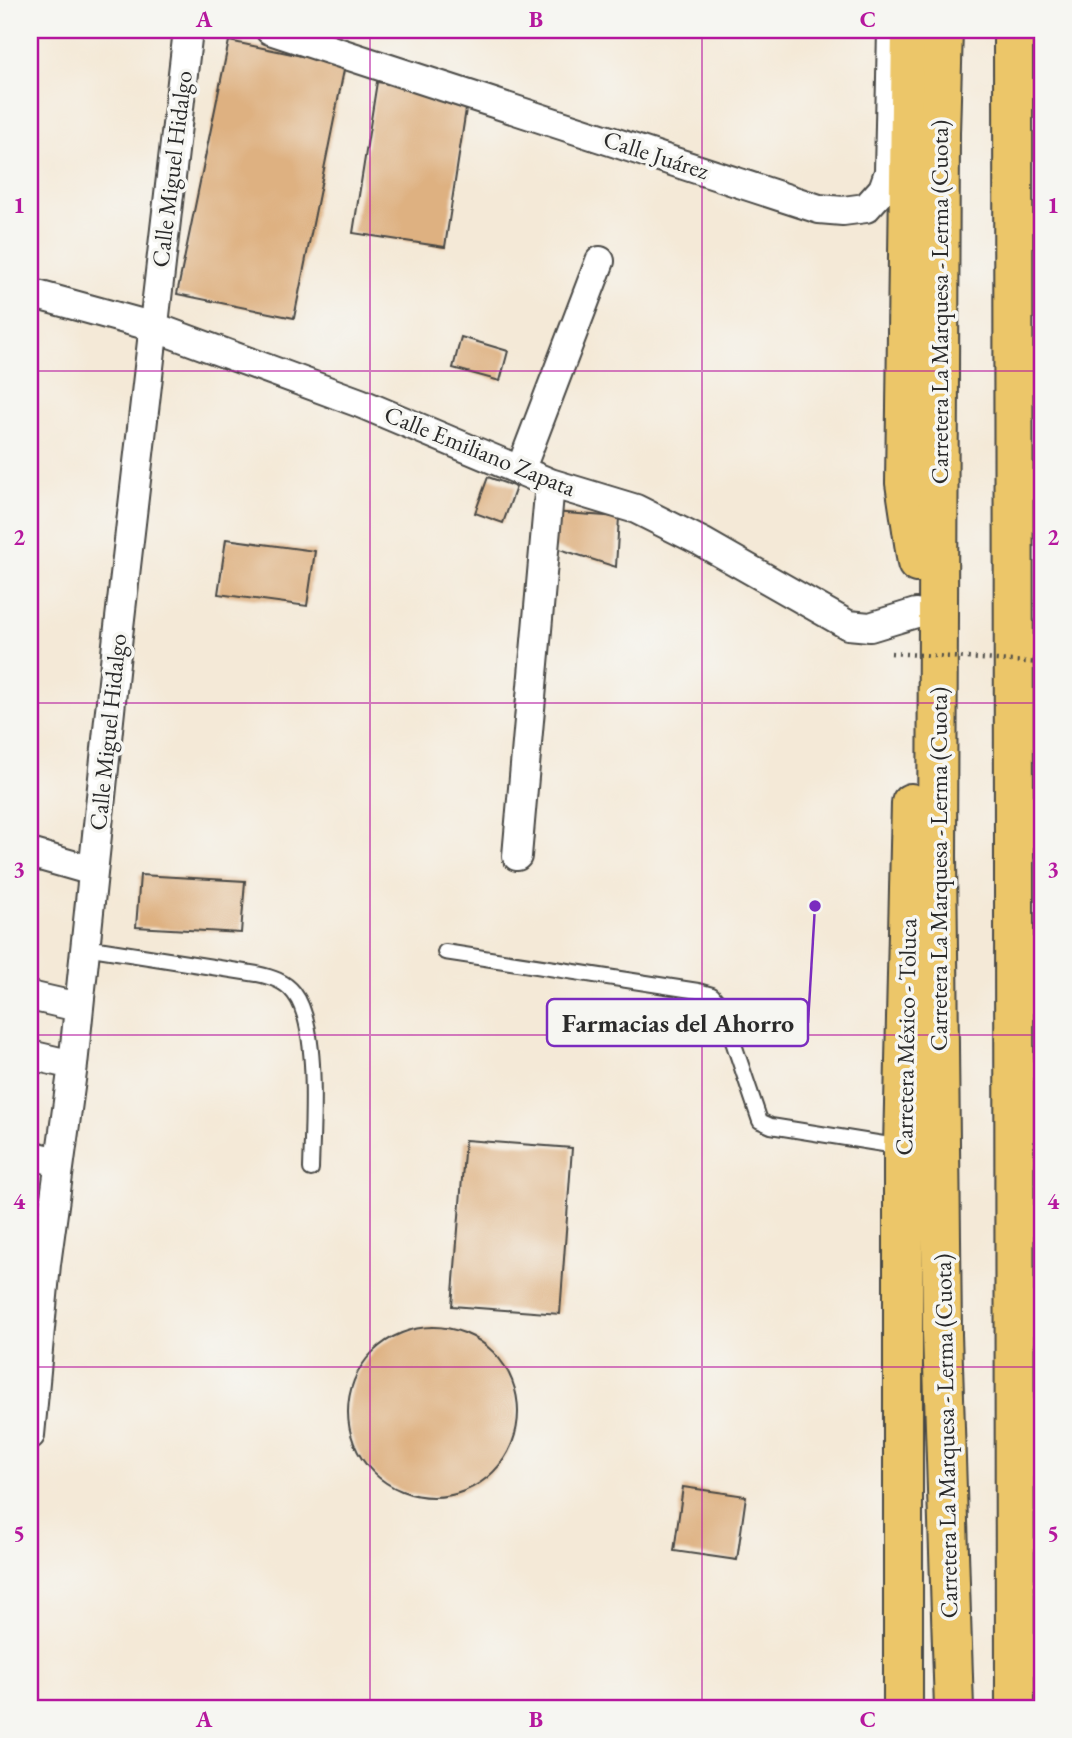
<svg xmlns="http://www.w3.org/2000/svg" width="1072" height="1738" viewBox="0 0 1072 1738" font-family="'EB Garamond',serif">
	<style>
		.building { fill: #deb181 }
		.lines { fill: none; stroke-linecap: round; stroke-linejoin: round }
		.lane-casing { stroke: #494845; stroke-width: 18 }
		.street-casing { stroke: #494845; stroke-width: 32 }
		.primary-casing { stroke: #494845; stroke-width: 42 }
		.highway-casing { stroke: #494845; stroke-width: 42 }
		.lane { stroke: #fff; stroke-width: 14 }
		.street { stroke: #fff; stroke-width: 28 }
		.primary { stroke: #ecc669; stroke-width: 38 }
		.highway { stroke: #ecc669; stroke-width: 38 }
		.path-bridge { stroke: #494845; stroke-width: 4.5; stroke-dasharray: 2 5; stroke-linecap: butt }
		.grid { fill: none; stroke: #b5179e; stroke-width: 2; stroke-opacity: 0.55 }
		.labels { text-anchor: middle; stroke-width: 7; stroke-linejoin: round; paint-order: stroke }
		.street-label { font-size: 24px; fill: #2b2b2b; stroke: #f6f6f2 }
		.leader { fill: none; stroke: #7b2cbf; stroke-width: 2.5 }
		.callout-dot { fill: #7b2cbf; stroke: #f6f6f2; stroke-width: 2.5 }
		.callout { fill: #f6f6f2; stroke: #7b2cbf; stroke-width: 2.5 }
		.callout-label { font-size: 26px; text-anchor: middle; font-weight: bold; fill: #2b2b2b }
		.neatline { fill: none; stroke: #b5179e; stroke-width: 2.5 }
		.grid-label { font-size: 23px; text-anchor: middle; font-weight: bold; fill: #b5179e }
	</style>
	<rect width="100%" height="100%" fill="#f6f6f2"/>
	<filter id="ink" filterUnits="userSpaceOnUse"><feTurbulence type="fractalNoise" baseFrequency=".0143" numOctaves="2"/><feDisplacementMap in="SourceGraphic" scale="14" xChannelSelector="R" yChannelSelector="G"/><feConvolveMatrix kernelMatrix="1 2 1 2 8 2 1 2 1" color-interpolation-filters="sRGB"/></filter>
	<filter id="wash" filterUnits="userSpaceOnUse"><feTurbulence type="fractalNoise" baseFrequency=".00686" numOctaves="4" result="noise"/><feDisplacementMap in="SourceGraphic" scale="28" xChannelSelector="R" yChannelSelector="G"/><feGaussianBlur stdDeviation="1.57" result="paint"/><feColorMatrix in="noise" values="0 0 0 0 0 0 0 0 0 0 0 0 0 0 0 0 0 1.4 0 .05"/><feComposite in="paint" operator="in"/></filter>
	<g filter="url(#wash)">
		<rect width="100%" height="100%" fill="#f4e9d7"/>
		<g id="blocks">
			<!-- building -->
			<path class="building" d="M229 41 345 65 294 318 177 294Z
				M377 82 468 96 445 247 353 233Z
				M461 337 508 351 500 381 453 368Z
				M488 477 516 487 503 523 475 513Z
				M552 512 619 517 616 567 550 546Z
				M226 539 315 551 307 606 218 594Z
				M140 875 245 881 241 933 136 927Z
				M465 1140 572 1148 560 1314 452 1306Z
				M348 1412a85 85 0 1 1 170 0a85 85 0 1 1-170 0Z
				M683 1487 746 1496 737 1560 674 1551Z"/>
		</g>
	</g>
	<g filter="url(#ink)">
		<use href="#blocks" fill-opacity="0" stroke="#494845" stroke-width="2"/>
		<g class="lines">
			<defs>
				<path id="lane" d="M85 947 257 974C271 977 285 981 294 993 320 1026 312 1127 311 1169
					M445 952 698 991 712 995 721 1006 760 1121 771 1126 902 1147"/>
				<path id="street" d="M270 30 819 209 843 211 866 208 883 189 889 172 892 30
					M30 293 154 327 360 403 550 483 636 509 702 542 848 625 870 627 916 613
					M520 471 600 261
					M30 853 93 871
					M517 856 550 483
					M30 996 78 1007
					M30 1055 73 1065
					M30 1155 59 1162
					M30 1435 46 1264 73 1065 116 653 188 30"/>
				<path id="primary" d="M911 30 905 483 917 563"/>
				<path id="highway" d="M943 30 940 133 937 855 942 1334 954 1708
					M1013 30 1015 1708
					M903 1708V1147L911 803"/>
			</defs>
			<!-- lane casing -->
			<use href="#lane" class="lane-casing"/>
			<!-- street casing -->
			<use href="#street" class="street-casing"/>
			<!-- primary casing -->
			<use href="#primary" class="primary-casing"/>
			<!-- highway casing -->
			<use href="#highway" class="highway-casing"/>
			<!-- lane -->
			<use href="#lane" class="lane"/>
			<!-- street -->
			<use href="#street" class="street"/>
			<!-- primary -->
			<use href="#primary" class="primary"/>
			<!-- highway -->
			<use href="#highway" class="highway"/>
			<!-- path-bridge -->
			<path class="path-bridge" d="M891 653 1042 663"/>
		</g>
	</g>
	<!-- grid -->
	<path class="grid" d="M370 30V1708M702 30V1708M30 371H1042M30 703H1042M30 1035H1042M30 1367H1042"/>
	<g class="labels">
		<!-- street labels -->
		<g class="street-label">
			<text transform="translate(656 155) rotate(18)" y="8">Calle Juárez</text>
			<text transform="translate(172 169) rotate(-83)" y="8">Calle Miguel Hidalgo</text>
			<text transform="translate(940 302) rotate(-90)" y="8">Carretera La Marquesa - Lerma (Cuota)</text>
			<text transform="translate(480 451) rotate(22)" y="8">Calle Emiliano Zapata</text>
			<text transform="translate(108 732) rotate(-84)" y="8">Calle Miguel Hidalgo</text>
			<text transform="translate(939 869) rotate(-90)" y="8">Carretera La Marquesa - Lerma (Cuota)</text>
			<text transform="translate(906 1037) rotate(-89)" y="8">Carretera México - Toluca</text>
			<text transform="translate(946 1436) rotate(-91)" y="8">Carretera La Marquesa - Lerma (Cuota)</text>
		</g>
	</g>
	<!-- callouts -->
	<path class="leader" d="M815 906L808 1023"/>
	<circle class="callout-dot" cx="815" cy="906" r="7"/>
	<rect class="callout" x="547" y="999" width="261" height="47" rx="7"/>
	<g class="callout-label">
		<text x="678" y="1032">Farmacias del Ahorro</text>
	</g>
	<!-- margin -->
	<rect width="1072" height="1738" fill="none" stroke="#f6f6f2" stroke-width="77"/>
	<rect x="38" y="38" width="996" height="1662" class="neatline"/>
	<g class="grid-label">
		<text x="204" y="27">A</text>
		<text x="536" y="27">B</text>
		<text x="868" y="27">C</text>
		<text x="19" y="213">1</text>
		<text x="1053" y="213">1</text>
		<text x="19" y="545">2</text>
		<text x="1053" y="545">2</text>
		<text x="19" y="877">3</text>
		<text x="1053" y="877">3</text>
		<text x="19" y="1209">4</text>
		<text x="1053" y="1209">4</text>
		<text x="19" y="1541">5</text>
		<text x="1053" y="1541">5</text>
		<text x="204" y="1727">A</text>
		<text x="536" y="1727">B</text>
		<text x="868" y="1727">C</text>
	</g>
</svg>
